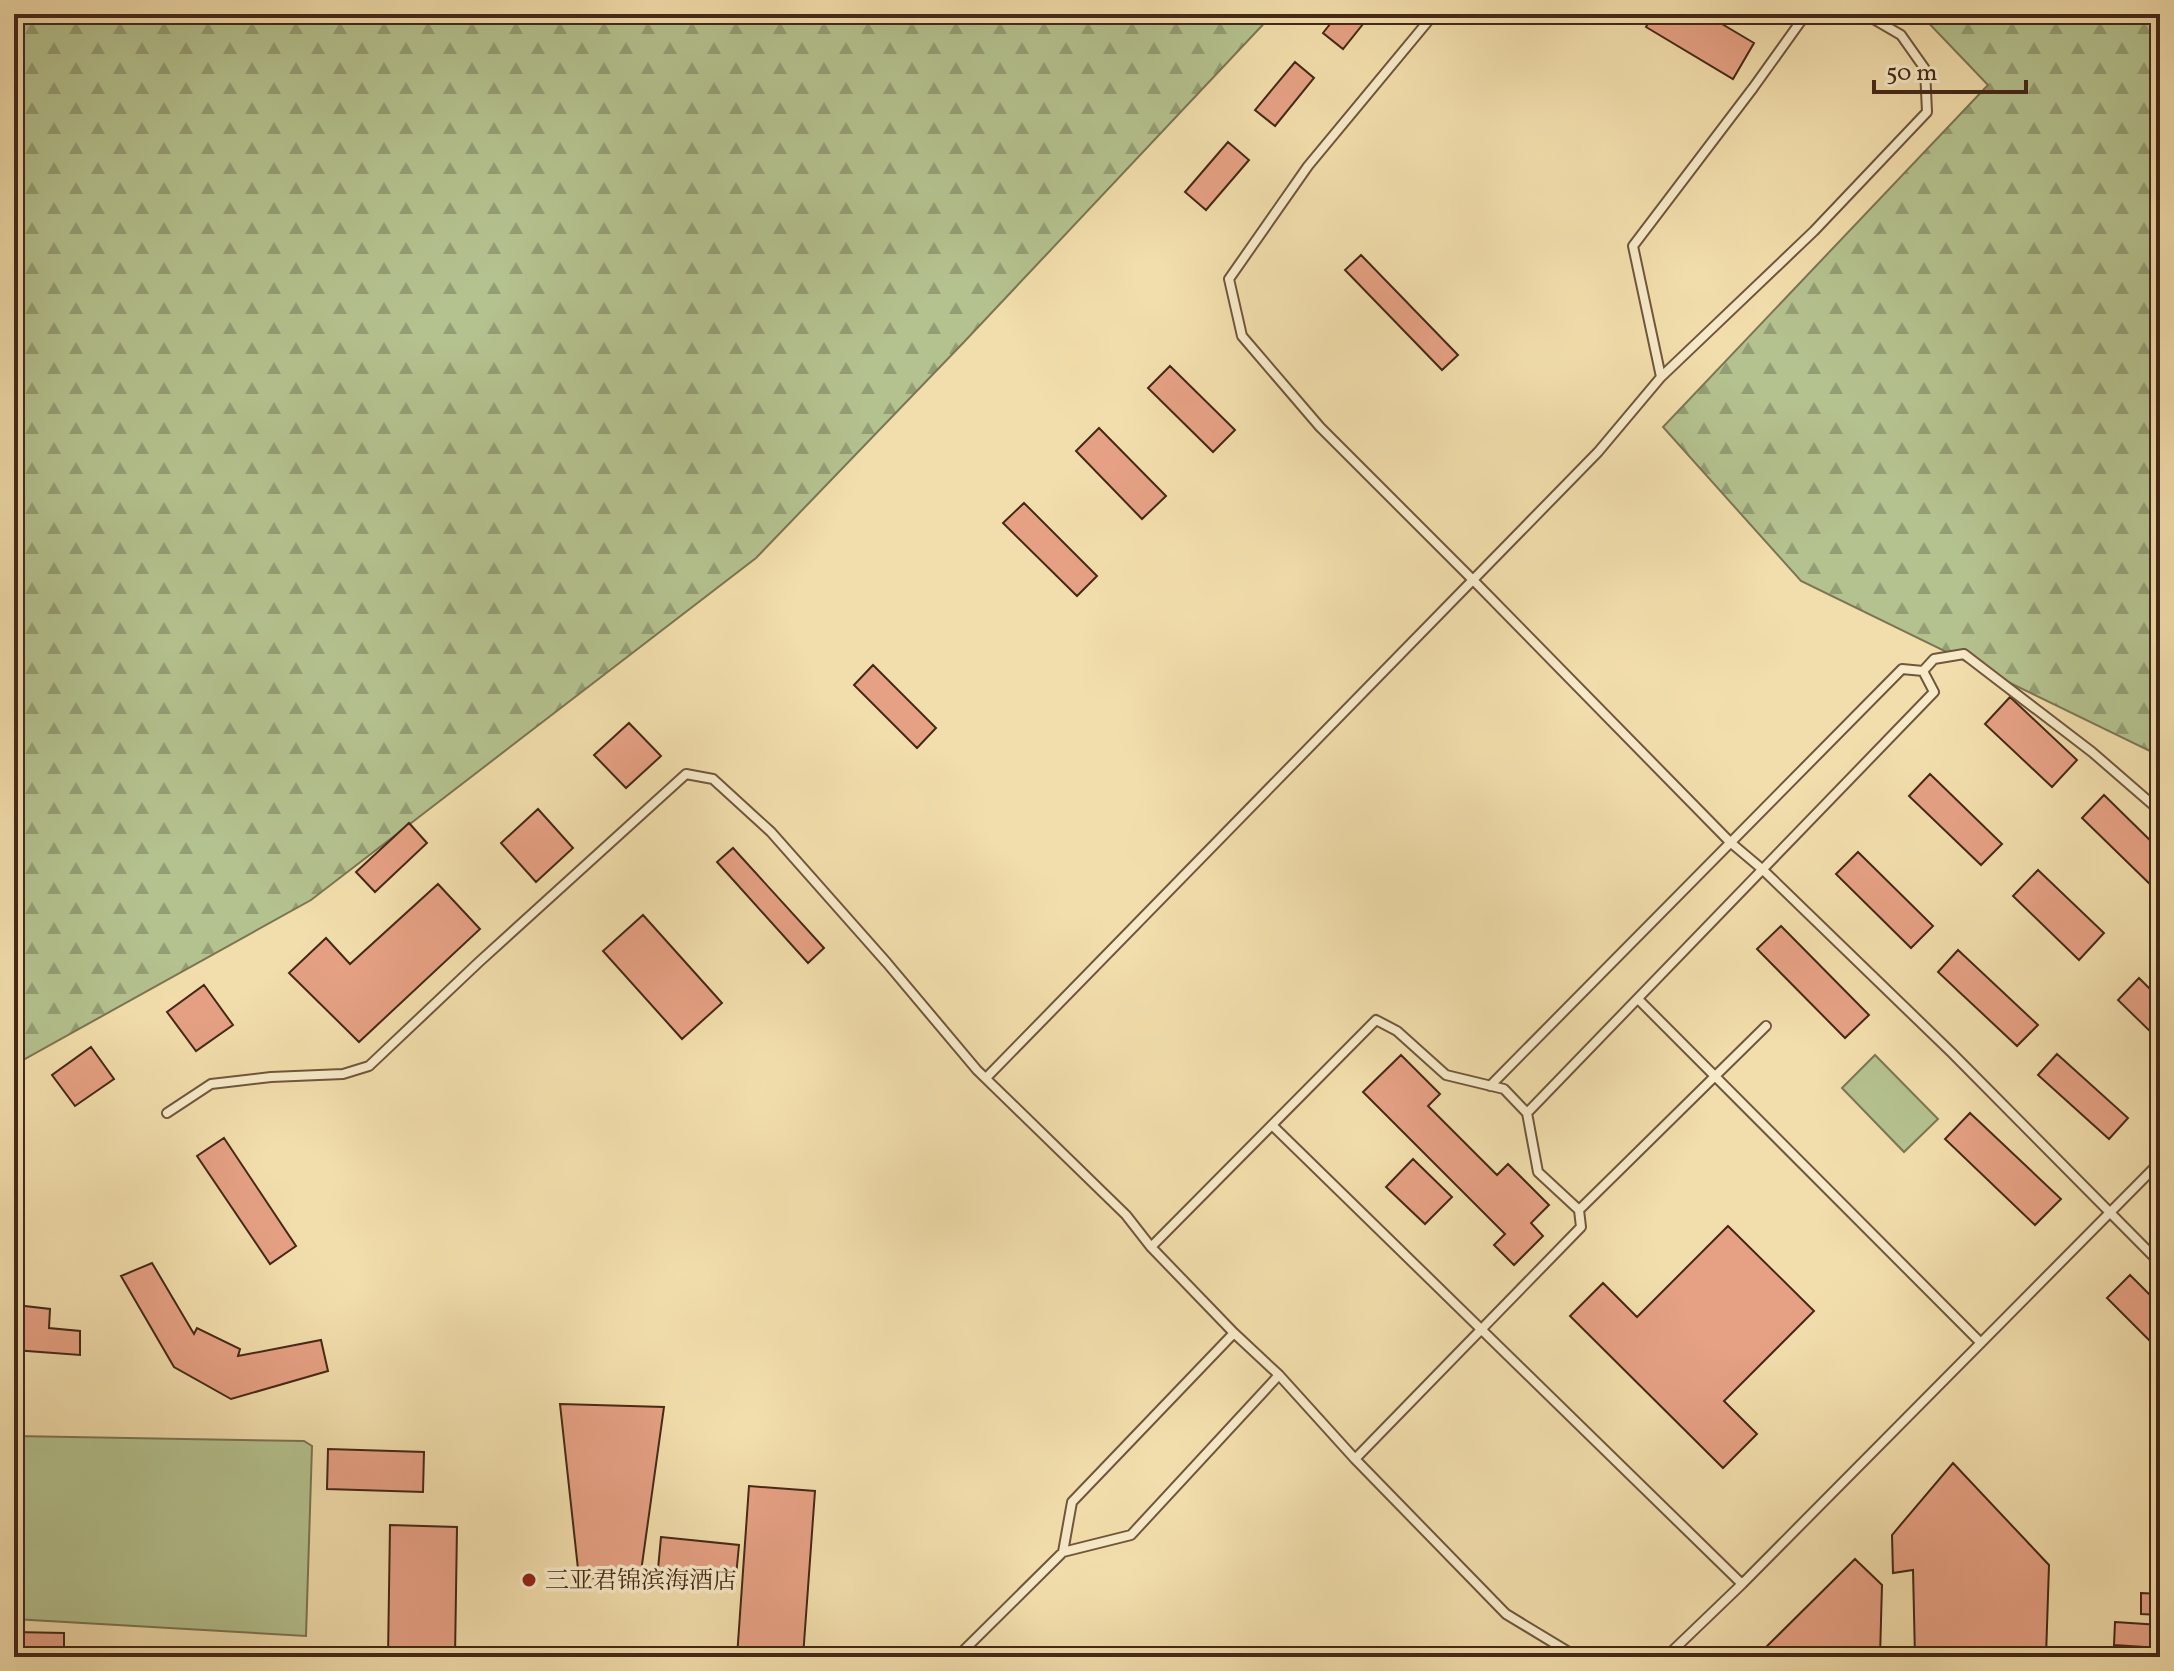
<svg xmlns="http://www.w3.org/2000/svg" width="2174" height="1671" viewBox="0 0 2174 1671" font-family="Vollkorn,'Noto Serif SC',serif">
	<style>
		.grass { fill: #b4c28f; stroke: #7c7553; stroke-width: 2 }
		.forest { fill: url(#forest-firs); stroke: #7c7553; stroke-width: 2 }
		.building { fill: #e6a184; stroke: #452817; stroke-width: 2 }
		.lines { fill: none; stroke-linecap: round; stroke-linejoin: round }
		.service-casing { stroke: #70563c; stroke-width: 12 }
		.service { stroke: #f7eac9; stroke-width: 8 }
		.poi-dot { fill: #8f2418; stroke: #f7eac9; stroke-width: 3 }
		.labels { text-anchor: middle; stroke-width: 7; stroke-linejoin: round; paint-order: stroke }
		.poi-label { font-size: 24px; fill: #452817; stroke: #f7eac9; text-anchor: start }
	</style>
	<defs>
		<pattern id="forest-firs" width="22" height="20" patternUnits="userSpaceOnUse" patternTransform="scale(2)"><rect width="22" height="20" fill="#b4c28f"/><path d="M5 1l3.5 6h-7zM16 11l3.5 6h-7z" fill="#949e74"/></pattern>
	</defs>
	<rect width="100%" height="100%" fill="#f2deac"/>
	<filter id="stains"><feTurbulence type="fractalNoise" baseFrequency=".0025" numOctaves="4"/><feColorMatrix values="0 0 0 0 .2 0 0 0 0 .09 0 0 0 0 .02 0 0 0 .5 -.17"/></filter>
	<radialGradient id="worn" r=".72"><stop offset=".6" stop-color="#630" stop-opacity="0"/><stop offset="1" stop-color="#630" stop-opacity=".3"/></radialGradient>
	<!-- grass -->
	<path class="grass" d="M1875 1055 1938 1119 1904 1152 1842 1088Z
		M14 1436 304 1441 312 1446 306 1636 14 1619Z"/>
	<!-- forest -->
	<path class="forest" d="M14 14H1273L964 342 756 558 311 900 14 1065Z
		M1920 14H2160V756L1801 581 1663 427 1988 85Z"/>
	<!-- building -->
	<path class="building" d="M1338 14H1371L1343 49 1323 33Z
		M1653 14H1705L1754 43 1733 79 1646 27Z
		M1295 62 1314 78 1275 126 1255 110Z
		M1228 142 1249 160 1206 210 1185 192Z
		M1361 255 1458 355 1442 370 1345 270Z
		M1170 366 1235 430 1213 452 1148 388Z
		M1099 428 1166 496 1142 519 1076 451Z
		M1024 503 1097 576 1077 596 1003 523Z
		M873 665 936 728 917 748 854 685Z
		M2010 697 2077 760 2052 787 1985 724Z
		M629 723 661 756 626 788 594 755Z
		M1930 774 2002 844 1981 865 1909 796Z
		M2104 795 2160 850V886L2156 890 2082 818Z
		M538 809 573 848 536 882 501 843Z
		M409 823 427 843 375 892 356 872Z
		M733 848 824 948 808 963 717 862Z
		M1858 852 1933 926 1911 948 1836 874Z
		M2038 870 2104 933 2079 960 2013 896Z
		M438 884 480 929 359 1042 289 973 326 938 350 964Z
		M643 915 722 1003 682 1039 603 951Z
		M1781 926 1869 1015 1845 1038 1757 949Z
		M1958 950 2038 1025 2017 1046 1938 972Z
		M2139 978 2160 999V1041L2118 1000Z
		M204 985 233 1025 196 1051 167 1012Z
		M91 1047 114 1079 75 1106 52 1075Z
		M2057 1054 2128 1118 2109 1139 2038 1075Z
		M1401 1055 1440 1094 1428 1106 1497 1175 1508 1164 1549 1205 1531 1223 1543 1236 1514 1265 1494 1245 1505 1234 1363 1092Z
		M1970 1113 2061 1199 2035 1225 1945 1139Z
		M224 1138 296 1246 270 1264 197 1156Z
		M1413 1159 1452 1197 1425 1224 1386 1187Z
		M1728 1226 1814 1311 1724 1401 1757 1434 1723 1468 1570 1316 1603 1283 1637 1317Z
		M152 1263 194 1334 197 1328 240 1349 238 1356 321 1340 328 1371 231 1399 174 1367 121 1276Z
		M2130 1275 2160 1305V1351L2107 1298Z
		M16 1305 50 1309 49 1328 80 1331V1355L14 1350Z
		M560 1404 664 1407 640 1579 579 1578Z
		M328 1449 424 1452 423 1492 327 1489Z
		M1953 1463 2049 1565 2046 1657H1915L1913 1570 1893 1573 1892 1535Z
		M749 1486 815 1491 803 1657H737Z
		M390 1525 457 1527 455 1657H388Z
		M661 1537 739 1545 735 1587 657 1580Z
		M1855 1559 1882 1585 1880 1657H1756Z
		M2141 1593 2160 1594V1615L2141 1614Z
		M2115 1622 2160 1625V1648L2114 1645Z
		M14 1632 64 1633V1657H14Z
		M82 1647 289 1655V1657H82Z
		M1088 1653 1224 1657H1088Z"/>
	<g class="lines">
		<defs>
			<path id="service" d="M1434 14 1308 166 1229 279 1242 336 1320 427 1473 580 1730 842 1762 869 1951 1052 2160 1263
				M1661 377 1814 231 1927 112 1925 69 1901 35 1865 14
				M1923 671 1934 659 1964 654 2092 752 2160 811
				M1638 999 1981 1343
				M986 1078 1598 452 1661 377 1633 246 1753 88 1806 14
				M1490 1086 1902 669 1923 671 1934 692 1527 1113
				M167 1113 211 1084 271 1077 343 1074 369 1066 479 962 686 774 713 779 771 832 887 963 977 1070 1126 1215 1151 1247 1234 1333 1279 1375 1355 1459 1506 1614 1577 1657
				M1272 1125 1742 1584
				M1579 1210 1766 1026
				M1151 1247 1376 1020 1397 1031 1446 1075 1504 1089 1527 1113 1538 1172 1579 1210 1581 1227 1355 1459
				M1063 1552 1072 1502 1234 1333
				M957 1657 1063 1552 1131 1535 1279 1375
				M1666 1657 1742 1584 2160 1162"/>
		</defs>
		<!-- service casing -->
		<use href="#service" class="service-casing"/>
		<!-- service -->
		<use href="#service" class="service"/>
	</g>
	<!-- markers -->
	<circle class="poi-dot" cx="529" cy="1580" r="8"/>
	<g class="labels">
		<!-- poi labels -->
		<g class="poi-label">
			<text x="545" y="1588">三亚君锦滨海酒店</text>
		</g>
	</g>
	<!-- margin -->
	<rect width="2174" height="1671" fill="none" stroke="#f2deac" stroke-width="48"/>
	<rect x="16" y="16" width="2142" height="1639" fill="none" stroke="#452817" stroke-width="4"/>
	<rect x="24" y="24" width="2126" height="1623" fill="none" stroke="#452817" stroke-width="2"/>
	<!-- scale -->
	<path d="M1874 80v12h152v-12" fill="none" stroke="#452817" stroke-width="4"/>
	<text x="1886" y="80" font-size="24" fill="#452817" stroke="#f7eac9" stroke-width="6" paint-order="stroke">50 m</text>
	<rect width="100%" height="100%" filter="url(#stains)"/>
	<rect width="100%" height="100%" fill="url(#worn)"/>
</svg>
